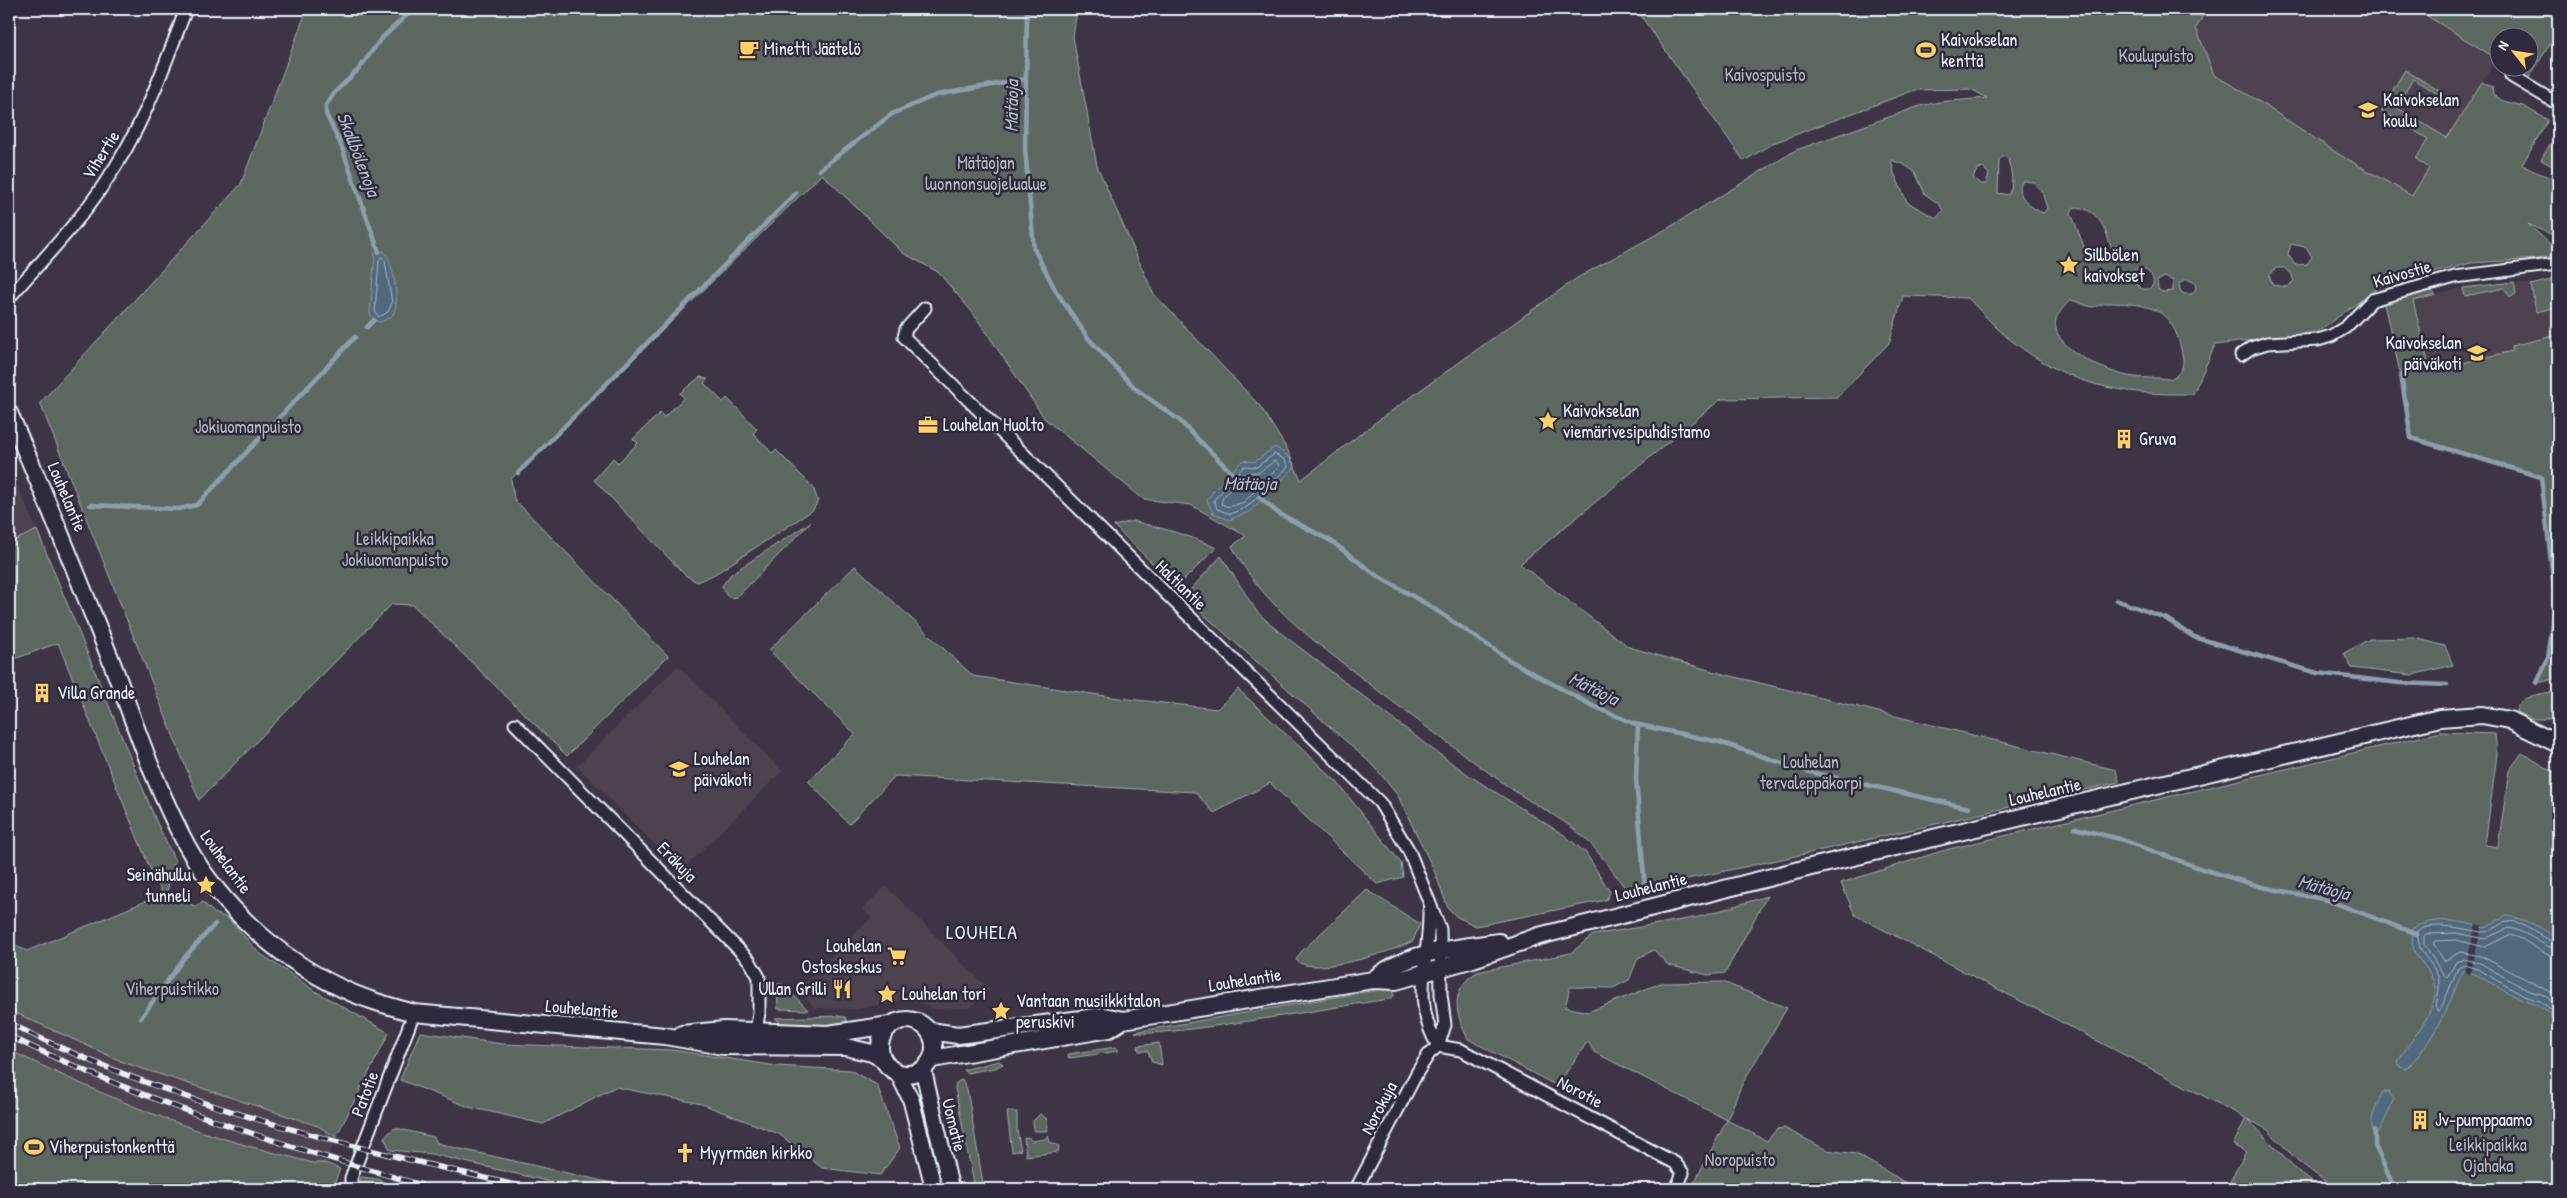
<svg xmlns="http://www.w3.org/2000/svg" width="2567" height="1198" viewBox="0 0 2567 1198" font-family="'Patrick Hand',sans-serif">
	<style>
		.built { fill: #4e4250 }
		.green { fill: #5b685e; stroke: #a2acab; fill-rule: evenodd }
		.water { fill: #51697c; stroke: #8d9fae }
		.pier { fill: #3d3546 }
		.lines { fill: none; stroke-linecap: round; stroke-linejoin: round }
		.shore { stroke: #acbbc6; stroke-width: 1 }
		.stream { stroke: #8d9fae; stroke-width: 4.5 }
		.minor-casing { stroke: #e8f1f8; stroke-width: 15 }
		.tertiary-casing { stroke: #e8f1f8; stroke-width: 19 }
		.secondary-casing { stroke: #e8f1f8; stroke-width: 20 }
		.minor { stroke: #2f2a3d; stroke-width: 11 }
		.tertiary { stroke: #2f2a3d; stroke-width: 15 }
		.secondary { stroke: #2f2a3d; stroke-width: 16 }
		.rail-casing { stroke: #e8f1f8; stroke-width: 5.5 }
		.rail { stroke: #2f2a3d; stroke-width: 4; stroke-dasharray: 11; stroke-linecap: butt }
		.labels { text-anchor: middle; stroke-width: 5; stroke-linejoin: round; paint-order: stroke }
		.poi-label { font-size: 18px; fill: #e8f1f8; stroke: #2f2a3d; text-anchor: start }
		.park-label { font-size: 18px; fill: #b0baba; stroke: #2f2a3d }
		.street-label { font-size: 18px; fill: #e8f1f8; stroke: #2f2a3d }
		.water-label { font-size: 19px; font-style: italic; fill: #acbbc6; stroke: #2f2a3d }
		.quarter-label { font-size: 20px; letter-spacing: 1px; fill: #e8f1f8; stroke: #2f2a3d }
	</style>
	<rect width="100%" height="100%" fill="#3d3546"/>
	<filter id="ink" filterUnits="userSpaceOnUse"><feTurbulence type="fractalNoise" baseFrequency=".02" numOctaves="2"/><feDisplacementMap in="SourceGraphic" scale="10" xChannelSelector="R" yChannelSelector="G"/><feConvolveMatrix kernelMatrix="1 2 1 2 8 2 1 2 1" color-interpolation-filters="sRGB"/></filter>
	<g filter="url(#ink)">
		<!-- built -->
		<path class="built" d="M2207 9H2558V31L2529 78 2512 68H2530V38H2500L2499 60 2496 59 2412 197 2340 155 2252 97 2214 75 2196 28Z
			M2558 278V458L2407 402 2384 304 2406 303 2463 288 2514 282 2531 285Z
			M9 467 37 530 9 543Z
			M678 666 782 771 681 871 577 766Z
			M886 886 989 990 970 1008 934 1009 922 1003 906 999 857 1009 815 1008 798 989 871 918 862 909Z
			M9 1010 125 1063 319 1126 336 1137 326 1163H313L226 1140 140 1109 66 1077 9 1050Z"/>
		<!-- green -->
		<path class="green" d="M307 9H1077L1073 37 1097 166 1153 293 1260 406 1287 449 1301 480 1376 422 1577 278 1670 227 1796 150 1920 106 1939 102 1987 98 1971 89 1915 90 1773 143 1744 161 1636 9H2207L2196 28 2214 75 2252 97 2340 155 2412 196 2429 168 2416 159 2428 139 2381 110 2405 70 2443 93 2441 96 2413 79 2396 107 2447 138 2482 82 2492 87 2493 94 2503 101 2523 106 2548 120 2522 165 2540 174 2558 179V232L2553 235 2528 224 2551 245 2558 242V254L2539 259 2471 263 2437 272 2409 276 2382 285 2317 332 2215 345 2193 394C2120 395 2071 386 2012 341 1996 329 1982 312 1968 298L1903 296 1889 343 1837 397 1721 399 1520 564 1629 647 1719 673 2116 770 2119 782 1805 854 1631 891 1625 888C1611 869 1597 848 1579 833 1557 815 1529 802 1506 785 1449 744 1392 702 1336 658 1295 626 1256 593 1232 546L1246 536 1191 505 1143 499 1045 419 973 313 938 272 903 253 822 174 511 479 514 499 668 656 567 756 413 605 392 604 199 800 40 403 241 184ZM2003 156 2008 159C2011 171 2015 185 2008 195L1998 193 1999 161ZM1891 160 1905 165 1915 172 1925 194 1940 205 1943 211 1936 218 1907 202 1894 173ZM1983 168 1989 174 1986 184H1980L1973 177 1978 169ZM2023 181 2033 182 2042 192 2047 208 2044 213C2033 210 2020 199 2019 187ZM2077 207C2100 210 2106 231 2112 250L2107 258 2087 254 2071 213 2073 208ZM2291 244 2306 247 2312 257 2307 264 2295 265 2288 254ZM2142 268C2149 271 2155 277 2153 285L2149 289H2142L2132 279 2134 270ZM2276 268H2285L2291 273 2294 281 2287 287 2273 285 2269 276ZM2165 277 2173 281V291L2162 292 2158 289 2157 281ZM2187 279 2195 283 2196 289 2192 294H2184L2180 290 2179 283ZM2070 300C2077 301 2086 306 2092 307 2098 307 2104 302 2111 303 2155 304 2175 310 2183 359 2184 368 2178 377 2169 379 2154 377 2138 379 2123 375 2102 369 2049 347 2056 319 2058 313 2066 305 2070 300Z
			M2416 9H2558V31L2529 78 2512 68H2530V38H2500L2499 60Z
			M2558 130V169L2541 160Z
			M2558 278V307L2536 312 2531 285Z
			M2514 282 2516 293 2513 296 2510 297 2504 288 2465 296 2463 288Z
			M2429 289 2436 295 2413 301 2430 371 2512 351 2511 346 2558 335V648L2554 679 2537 683 2548 658 2556 604 2541 477 2411 438 2407 402 2384 304 2377 303Z
			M700 377 708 379 704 383 723 402 727 398 757 429 753 433 772 453 776 450 813 487 818 501 813 510 715 574 697 582 685 575 594 480 613 458 618 463 638 443 633 439 660 413 664 417 684 398 680 393Z
			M1133 521C1162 529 1189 534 1216 548L1177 587 1114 526Z
			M811 522 737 597 731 598 726 595 722 586 731 574Z
			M37 530 157 823 175 861 166 895 195 906 203 902 214 913 228 918 258 952 315 991 389 1033 336 1137 318 1126 125 1063 9 1010V943L27 951 163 894 151 871 58 643 9 661V543Z
			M1221 556 1257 612 1277 630 1432 749 1473 778 1564 835 1586 853 1610 892 1606 900 1476 926 1457 917 1448 908 1434 870 1398 796 1375 767 1184 597Z
			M855 566 973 676 1119 698 1217 709 1238 689 1337 782 1401 863 1403 877 1377 884 1270 783 1214 813 1195 792 895 776 849 824 808 781 855 734 769 650Z
			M2415 638 2445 646 2453 665 2412 675 2352 668 2344 653 2370 639Z
			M2558 691V719H2532L2516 712C2518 694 2544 694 2558 691Z
			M2441 732 2495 734 2497 754 2485 845 2498 847 2509 771 2522 753 2557 774 2558 772V1189H2335L2297 1160 2268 1130 2248 1119 2299 1172 2321 1189H2226L2246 1152 2233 1145 2246 1118 1855 915 1841 883 1945 850Z
			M1367 890 1420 924 1413 941C1394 951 1312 978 1296 960L1301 952Z
			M1767 896 1725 973 1708 975 1668 965 1654 950 1638 958 1629 980 1613 988 1570 987 1565 1007 1588 1012 1661 983 1723 982 1787 1008 1742 1084 1727 1120 1767 1141 1777 1129 1784 1128 1827 1150 1856 1154 1917 1189H1707L1694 1183 1727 1120 1594 1052 1588 1041 1557 1086 1468 1039C1455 1013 1449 990 1477 972L1571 953 1593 935 1699 917Z
			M777 984H783L808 1010 778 1009Z
			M1393 987 1394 996 1389 999C1358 1003 1148 1040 1135 1032Z
			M838 1016 845 1017 848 1024C826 1027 793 1036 775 1018Z
			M420 1032 502 1044 672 1050 777 1066 850 1070 877 1085 900 1148 880 1175 822 1168 779 1134 702 1104 615 1087 543 1124 469 1107 400 1080Z
			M1159 1043 1162 1065 1152 1062 1148 1051H1139L1138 1046Z
			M1116 1047 1119 1051 1069 1058 1068 1054Z
			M9 1050C80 1084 152 1117 228 1140 256 1149 285 1155 313 1163H326L340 1169 332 1189H9Z
			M999 1061 1003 1064 995 1068 966 1073 963 1070Z
			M962 1079 967 1089 984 1189H975L955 1088 956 1083Z
			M1007 1112H1017V1131L1021 1150 1012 1152Z
			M1040 1114 1047 1119 1048 1131H1034L1033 1121Z
			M395 1128 434 1137 437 1143 452 1147 638 1189H581L431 1154 390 1150 384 1137Z
			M1048 1135 1050 1142 1059 1146 1058 1152 1026 1156 1024 1138 1028 1137 1032 1141 1045 1139Z
			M361 1177 378 1179 399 1189H357Z"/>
		<!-- water -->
		<path class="water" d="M384 251C393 263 401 302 393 314 391 318 384 320 380 322L374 320 370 314 375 253Z
			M1275 447 1289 457 1295 467 1249 512 1229 520 1213 513 1207 500 1214 490 1243 460 1254 462Z
			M2506 916C2526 918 2542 928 2558 939V1020L2552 1019 2548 1012 2538 1005 2522 1000 2475 974 2463 970C2449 1005 2433 1043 2406 1069L2400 1067 2398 1062C2409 1039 2447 1005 2431 976 2427 967 2415 957 2413 947 2411 941 2413 933 2413 928 2433 916 2463 921 2484 928Z
			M2383 1092H2388L2394 1099 2381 1128 2374 1136C2368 1121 2376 1105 2383 1092Z"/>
		<!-- pier -->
		<path class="pier" d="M2476 924 2482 926 2470 974 2464 973Z"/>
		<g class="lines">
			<!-- shore -->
			<path class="shore" d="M382 257 385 261 392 303 388 312 379 317 375 312 379 261Z
				M1275 454 1285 460 1288 467 1247 507 1230 514 1217 509 1214 500 1244 466 1256 467Z
				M1275 461 1279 464V467L1244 502 1229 507 1221 504 1223 497 1246 473 1259 472Z
				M2558 943C2545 941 2531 926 2517 922 2500 918 2493 934 2482 932 2466 930 2432 920 2418 931 2417 957 2431 957 2438 977 2442 990 2434 1002 2437 1011H2440L2458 968 2464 965 2477 969 2524 996 2540 1001 2558 1015
				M2558 949C2543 948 2527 930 2508 928L2485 939 2456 933 2426 934 2424 936V945L2445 977 2448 976 2456 962 2464 959 2480 963 2527 990 2544 995 2558 1007
				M2558 957C2540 956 2527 937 2509 935L2485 947 2456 940 2435 941 2433 943 2444 961 2460 952 2481 956 2558 996"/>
			<!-- stream -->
			<path class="stream" d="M1027 9 1025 149 1034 249 1056 291 1088 338 1136 389 1179 420 1234 475
				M819 170 892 114 936 95 1026 79
				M379 252 341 145 326 114V105L335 92 359 69 380 40 413 9
				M367 327 374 320
				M2401 375 2411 438 2541 477 2556 604 2548 658 2537 683
				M518 473 796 193
				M1259 497 1278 513 1331 541 1376 575 1430 606 1511 661 1591 705 1635 724 1719 742 1806 771 1969 808
				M90 505 179 509 197 505 355 337
				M2116 600 2165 618 2194 637 2317 673 2399 683 2447 685
				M1638 725 1636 779 1645 890
				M2075 828 2120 839 2202 869 2262 887 2327 900 2417 934
				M141 1018 184 958 215 924
				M2375 1130V1146L2395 1189"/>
			<defs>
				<path id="minor" d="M2511 76 2558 104
					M9 298C41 261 77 225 104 184 142 130 163 70 186 9
					M925 308 906 329 904 337 1380 803 1409 851 1440 929 1441 994 1445 1025 1438 1046 1429 1054 1418 1071 1356 1189
					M2241 355 2251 348 2267 343 2318 340 2331 336 2346 327 2372 300 2455 277 2558 264
					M515 724 749 960 759 977V1013L755 1036
					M1429 911C1430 959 1410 1000 1438 1046
					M1438 1046 1461 1050 1675 1163 1683 1173 1676 1189
					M351 1189V1178L414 1013"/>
				<path id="tertiary" d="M923 1069 951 1189
					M898 1073 911 1100 934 1189"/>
				<path id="secondary" d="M9 413C46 496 79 579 112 663 135 724 156 789 187 846 220 905 278 958 339 987 363 999 389 1006 414 1013L665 1036 723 1046 846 1047 872 1053 883 1059
					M1373 980C1405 951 1458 948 1499 942
					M880 1047a27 27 0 1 1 54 0a27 27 0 1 1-54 0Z
					M930 1031 958 1035 1104 1016 1123 1020 1373 980 1396 981 1473 959 1539 936 1811 867 2440 718 2482 715 2509 720 2558 744
					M682 1034 724 1030 828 1034 890 1025
					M932 1059 1109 1029 1123 1020"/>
			</defs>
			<!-- minor casing -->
			<use href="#minor" class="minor-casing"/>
			<!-- tertiary casing -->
			<use href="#tertiary" class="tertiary-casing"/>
			<!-- secondary casing -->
			<use href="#secondary" class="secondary-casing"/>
			<!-- minor -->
			<use href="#minor" class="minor"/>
			<!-- tertiary -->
			<use href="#tertiary" class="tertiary"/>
			<!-- secondary -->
			<use href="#secondary" class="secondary"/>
			<defs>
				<path id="rail" d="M9 1023C174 1107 354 1147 532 1189
					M9 1036C146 1103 290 1148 436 1189"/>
			</defs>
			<!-- rail casing -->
			<use href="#rail" class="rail-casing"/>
			<!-- rail -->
			<use href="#rail" class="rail"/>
		</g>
	</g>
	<!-- icons -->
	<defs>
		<symbol id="cafe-bare" viewBox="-9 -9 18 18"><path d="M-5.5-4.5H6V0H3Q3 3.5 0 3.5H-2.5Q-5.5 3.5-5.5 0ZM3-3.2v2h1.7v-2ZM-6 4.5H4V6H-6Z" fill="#ffd166" stroke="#2f2a3d" stroke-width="2.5" paint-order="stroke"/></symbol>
		<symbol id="stadium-bare" viewBox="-9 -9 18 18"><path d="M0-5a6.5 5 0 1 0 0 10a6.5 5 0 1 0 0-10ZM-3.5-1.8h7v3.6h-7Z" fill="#ffd166" stroke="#2f2a3d" stroke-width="2.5" paint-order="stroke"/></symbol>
		<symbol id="school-bare" viewBox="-9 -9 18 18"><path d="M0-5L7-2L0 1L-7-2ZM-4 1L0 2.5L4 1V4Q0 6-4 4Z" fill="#ffd166" stroke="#2f2a3d" stroke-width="2.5" paint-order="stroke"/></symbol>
		<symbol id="sight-bare" viewBox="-9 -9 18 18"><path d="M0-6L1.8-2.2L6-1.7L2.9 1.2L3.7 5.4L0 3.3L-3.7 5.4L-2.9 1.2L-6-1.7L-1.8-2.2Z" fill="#ffd166" stroke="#2f2a3d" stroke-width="2.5" paint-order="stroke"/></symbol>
		<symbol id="office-bare" viewBox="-9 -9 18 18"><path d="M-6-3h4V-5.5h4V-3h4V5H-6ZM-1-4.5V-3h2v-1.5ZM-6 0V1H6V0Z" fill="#ffd166" stroke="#2f2a3d" stroke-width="2.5" paint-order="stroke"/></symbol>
		<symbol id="building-bare" viewBox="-9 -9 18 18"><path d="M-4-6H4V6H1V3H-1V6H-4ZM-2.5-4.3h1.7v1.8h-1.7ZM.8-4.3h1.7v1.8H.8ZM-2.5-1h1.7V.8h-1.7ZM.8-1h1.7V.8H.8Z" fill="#ffd166" stroke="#2f2a3d" stroke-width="2.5" paint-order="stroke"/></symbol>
		<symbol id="supermarket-bare" viewBox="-9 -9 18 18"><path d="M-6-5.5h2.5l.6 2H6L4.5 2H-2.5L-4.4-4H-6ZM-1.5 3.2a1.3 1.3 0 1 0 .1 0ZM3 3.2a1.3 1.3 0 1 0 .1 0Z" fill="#ffd166" stroke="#2f2a3d" stroke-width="2.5" paint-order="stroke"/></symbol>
		<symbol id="restaurant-bare" viewBox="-9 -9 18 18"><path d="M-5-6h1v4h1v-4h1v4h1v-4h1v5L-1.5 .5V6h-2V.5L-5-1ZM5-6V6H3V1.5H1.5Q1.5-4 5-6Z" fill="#ffd166" stroke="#2f2a3d" stroke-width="2.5" paint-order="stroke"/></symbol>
		<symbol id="church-bare" viewBox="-9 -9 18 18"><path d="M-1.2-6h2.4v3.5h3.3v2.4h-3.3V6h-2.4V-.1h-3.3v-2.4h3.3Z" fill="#ffd166" stroke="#2f2a3d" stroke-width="2.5" paint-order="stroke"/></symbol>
	</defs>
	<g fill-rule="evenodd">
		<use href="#cafe-bare" x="735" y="35" width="28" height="28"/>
		<use href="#stadium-bare" x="1912" y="36" width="28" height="28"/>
		<use href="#school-bare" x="2354" y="96" width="28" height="28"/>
		<use href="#sight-bare" x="2055" y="251" width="28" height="28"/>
		<use href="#school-bare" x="2463" y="339" width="28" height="28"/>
		<use href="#sight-bare" x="1534" y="407" width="28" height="28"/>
		<use href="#office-bare" x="914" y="411" width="28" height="28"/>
		<use href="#building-bare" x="2110" y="425" width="28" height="28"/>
		<use href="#building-bare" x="28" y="679" width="28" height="28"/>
		<use href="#school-bare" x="665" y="755" width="28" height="28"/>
		<use href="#sight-bare" x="192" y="871" width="28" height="28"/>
		<use href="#supermarket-bare" x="883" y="942" width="28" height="28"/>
		<use href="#restaurant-bare" x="828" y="975" width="28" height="28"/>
		<use href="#sight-bare" x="873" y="980" width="28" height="28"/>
		<use href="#sight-bare" x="987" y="997" width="28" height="28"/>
		<use href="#building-bare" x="2406" y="1106" width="28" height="28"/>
		<use href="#stadium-bare" x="20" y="1133" width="28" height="28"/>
		<use href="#church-bare" x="671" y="1139" width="28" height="28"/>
	</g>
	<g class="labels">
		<!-- poi labels -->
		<g class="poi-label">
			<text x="1941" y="46">Kaivokselan<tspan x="1941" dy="21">kenttä</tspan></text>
			<text x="764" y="55">Minetti Jäätelö</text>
			<text x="2383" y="106">Kaivokselan<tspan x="2383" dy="21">koulu</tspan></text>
			<text x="2084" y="261">Sillbölen<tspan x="2084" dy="21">kaivokset</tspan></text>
			<text x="2462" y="349" text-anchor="end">Kaivokselan<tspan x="2462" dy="21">päiväkoti</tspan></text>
			<text x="1563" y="417">Kaivokselan<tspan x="1563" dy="21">viemärivesipuhdistamo</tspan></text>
			<text x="943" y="431">Louhelan Huolto</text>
			<text x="2139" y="445">Gruva</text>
			<text x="57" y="699">Villa Grande</text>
			<text x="694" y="765">Louhelan<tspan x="694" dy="21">päiväkoti</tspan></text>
			<text x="191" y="881" text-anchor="end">Seinähullu<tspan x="191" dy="21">tunneli</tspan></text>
			<text x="882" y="952" text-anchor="end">Louhelan<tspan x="882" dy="21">Ostoskeskus</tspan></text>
			<text x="827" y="995" text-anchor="end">Ullan Grilli</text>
			<text x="902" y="1000">Louhelan tori</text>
			<text x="1016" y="1007">Vantaan musiikkitalon<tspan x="1016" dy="21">peruskivi</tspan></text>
			<text x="2435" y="1126">Jv-pumppaamo</text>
			<text x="49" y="1153">Viherpuistonkenttä</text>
			<text x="700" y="1159">Myyrmäen kirkko</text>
		</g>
		<!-- park labels -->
		<g class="park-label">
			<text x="2156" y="62">Koulupuisto</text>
			<text x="1765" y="81">Kaivospuisto</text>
			<text x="986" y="169">Mätäojan<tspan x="986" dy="21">luonnonsuojelualue</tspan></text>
			<text x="248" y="433">Jokiuomanpuisto</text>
			<text x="395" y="545">Leikkipaikka<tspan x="395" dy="21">Jokiuomanpuisto</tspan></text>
			<text x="1811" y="768">Louhelan<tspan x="1811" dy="21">tervaleppäkorpi</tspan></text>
			<text x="172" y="995">Viherpuistikko</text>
			<text x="2488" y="1151">Leikkipaikka<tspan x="2488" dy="21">Ojahaka</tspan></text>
			<text x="1740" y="1166">Noropuisto</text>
		</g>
		<!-- street labels -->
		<g class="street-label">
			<text transform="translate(101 155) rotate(-58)" y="6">Vihertie</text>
			<text transform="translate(2402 274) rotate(-16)" y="6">Kaivostie</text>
			<text transform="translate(67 497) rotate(67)" y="6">Louhelantie</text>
			<text transform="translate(1181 585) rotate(44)" y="6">Haltiantie</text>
			<text transform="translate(2045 792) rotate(-13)" y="6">Louhelantie</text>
			<text transform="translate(226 862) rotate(54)" y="6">Louhelantie</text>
			<text transform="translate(677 862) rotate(46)" y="6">Eräkuja</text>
			<text transform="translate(1651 887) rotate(-14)" y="6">Louhelantie</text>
			<text transform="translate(1245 980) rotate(-9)" y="6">Louhelantie</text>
			<text transform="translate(582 1009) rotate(5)" y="6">Louhelantie</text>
			<text transform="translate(1580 1092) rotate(28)" y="6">Norotie</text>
			<text transform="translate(365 1094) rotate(-69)" y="6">Patotie</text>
			<text transform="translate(1379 1108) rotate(-62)" y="6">Norokuja</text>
			<text transform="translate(954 1125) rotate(76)" y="6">Uomatie</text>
		</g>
		<!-- water labels -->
		<g class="water-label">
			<text transform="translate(1011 106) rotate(-89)" y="7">Mätäoja</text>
			<text transform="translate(359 154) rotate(69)" y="7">Skallbölenoja</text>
			<text x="1250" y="490">Mätäoja</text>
			<text transform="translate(1594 688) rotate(26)" y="7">Mätäoja</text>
			<text transform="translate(2324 887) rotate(15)" y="7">Mätäoja</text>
		</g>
		<!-- quarter labels -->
		<g class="quarter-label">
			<text x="982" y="939">LOUHELA</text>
		</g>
	</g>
	<!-- margin -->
	<rect width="2567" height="1198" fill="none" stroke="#2f2a3d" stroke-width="30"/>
	<rect x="15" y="15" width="2537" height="1168" fill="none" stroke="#e8f1f8" stroke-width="2" filter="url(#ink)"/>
	<!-- north arrow -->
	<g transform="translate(2514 52) rotate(300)"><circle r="24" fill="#2f2a3d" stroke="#797a88"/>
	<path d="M0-4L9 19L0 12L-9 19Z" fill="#ffd166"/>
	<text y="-8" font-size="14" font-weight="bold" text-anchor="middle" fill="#e8f1f8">N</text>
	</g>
</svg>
